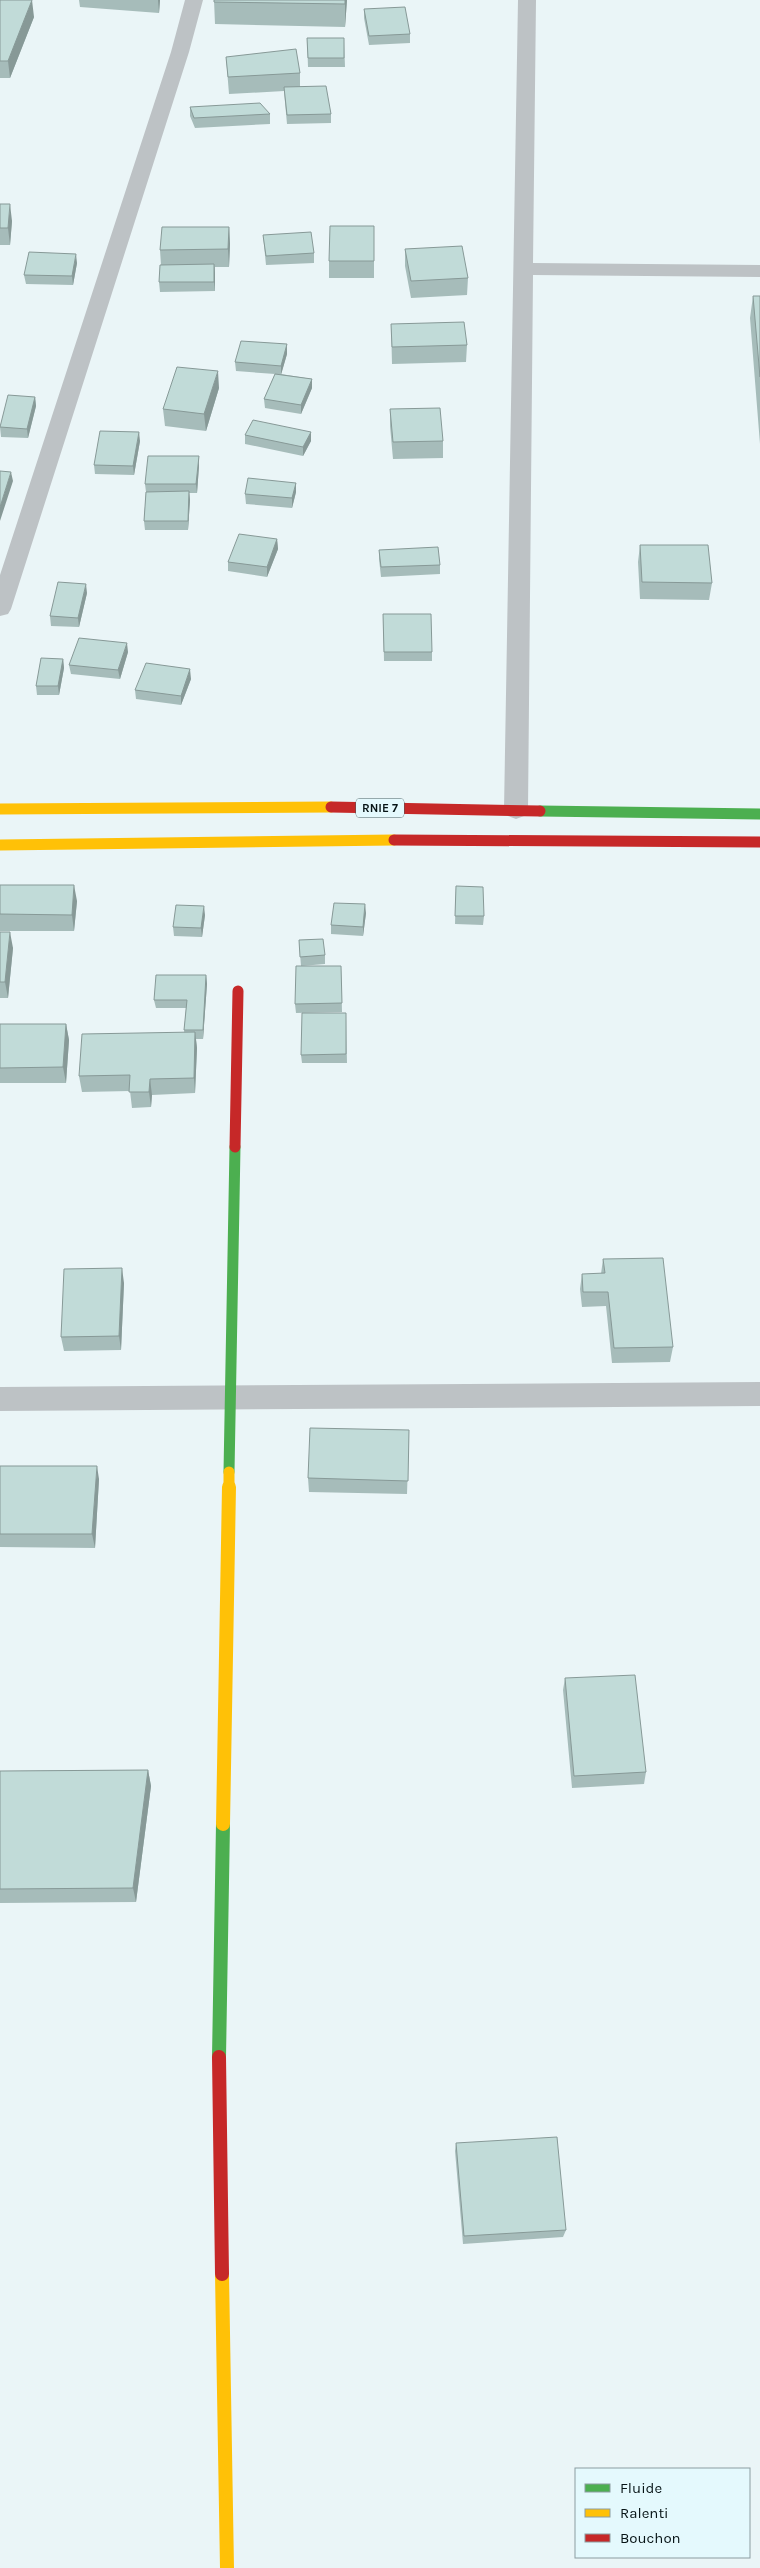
<svg xmlns="http://www.w3.org/2000/svg" width="760" height="2568" viewBox="0 0 760 2568" font-family="Karla,sans-serif">
	<style>
		.lines { fill: none; stroke-linecap: round; stroke-linejoin: round }
		.street { fill: #bdc2c5; fill-rule: evenodd }
		.fast-far1 { stroke: #4caf50; stroke-width: 11 }
		.fast { stroke: #4caf50; stroke-width: 14 }
		.slow-far1 { stroke: #ffc107; stroke-width: 11 }
		.slow { stroke: #ffc107; stroke-width: 14 }
		.jam-far1 { stroke: #c62828; stroke-width: 11 }
		.jam { stroke: #c62828; stroke-width: 14 }
		.wall { fill: #a6bcba }
		.shaded-wall { fill: #879997 }
		.building { fill: #c1dbd8; stroke: #879997 }
		.labels { text-anchor: middle; stroke-width: 4; stroke-linejoin: round; paint-order: stroke }
		.shield { fill: #e4f9fd; stroke: #49595b; stroke-width: 1 }
		.shield-label { font-size: 12px; font-weight: bold; fill: #071416 }
	</style>
	<rect width="100%" height="100%" fill="#eaf5f7"/>
	<g class="lines">
		<!-- street -->
		<path class="street" d="M185 0H203L189 52 11 609 8 614 0 616V575L171 52Z
			M518 0H536L533 263 760 265V277L533 275 528 810 524 816 516 819 508 816 504 810Z
			M760 1382V1406L0 1411V1387Z"/>
		<!-- fast-far1 -->
		<path class="fast-far1" d="M540 811 760 814
			M229 1472 235 1147"/>
		<!-- fast -->
		<path class="fast" d="M219 2057 223 1824"/>
		<!-- slow-far1 -->
		<path class="slow-far1" d="M0 809 331 807
			M0 845 394 840
			M229 1488V1472"/>
		<!-- slow -->
		<path class="slow" d="M223 1824 229 1487
			M222 2274 227 2568"/>
		<!-- jam-far1 -->
		<path class="jam-far1" d="M331 807 540 811
			M394 840 760 842
			M235 1147 238 991"/>
		<!-- jam -->
		<path class="jam" d="M219 2057 222 2274"/>
	</g>
	<!-- wall -->
	<path class="wall" d="M0 0 34 17 10 78H0Z
		M79 0H160L159 13 80 7Z
		M214 0H347L345 27 215 24Z
		M364 9 410 34V43L369 45 364 18Z
		M307 38H344L345 67H308Z
		M226 57 300 73V87L331 114V123L287 124 284 91 229 94Z
		M190 107 270 114V124L195 128 190 116Z
		M0 204 12 221 10 245H0Z
		M374 226V278H329V261Z
		M229 227 230 244 229 267H215V291L160 292 159 282 161 265 160 250Z
		M263 235 314 253V263L266 265Z
		M405 249 468 278 467 295 411 298 405 266Z
		M77 263 73 285 26 284 24 275Z
		M753 296H760V444L750 318Z
		M391 324 467 345 466 362 392 364Z
		M287 344V354L281 374 312 379V388L301 414 265 408 264 399 275 374 236 371 235 362Z
		M219 388 206 431 165 426 163 409Z
		M35 397 36 406 28 438 1 437 0 427Z
		M390 409 443 441V458L393 459 390 426Z
		M311 432V441L303 456 245 444V435Z
		M140 441 134 475 95 474 94 465Z
		M199 456V466L197 493H189L190 500 188 530H145L144 521 146 492 145 484Z
		M296 483V492L292 508 246 504 245 494Z
		M277 539 278 549 267 577 228 571V562Z
		M640 545 712 583 709 600 640 599 638 562Z
		M379 550 440 565V574L381 577 379 559Z
		M87 593 79 627 51 626 50 616Z
		M383 614 432 652V661H384Z
		M128 652 120 679 71 674 69 665Z
		M63 659 64 668 59 695H37L36 686Z
		M191 679 181 705 136 699 135 690Z
		M0 885 77 901 74 931H0Z
		M456 886 484 916 483 925 455 924Z
		M366 913 363 936 331 934V925Z
		M205 915 202 937 174 936 173 927Z
		M0 932 13 948 8 998H0Z
		M299 940 325 955V964L301 966Z
		M341 966 342 1012 296 1013 295 1004Z
		M206 975 207 984 203 1039H196L197 1048 195 1093 152 1095 151 1107 132 1108 130 1091 82 1092 79 1076 184 1033 186 1008H156L154 1000Z
		M346 1013 347 1063H302L301 1055Z
		M0 1024H66L69 1040 66 1083H0Z
		M603 1259 673 1347 670 1362 612 1363 606 1306 582 1307 580 1289 582 1274H601Z
		M124 1283 121 1350 64 1351 61 1337Z
		M409 1430 407 1494 309 1492 308 1478Z
		M0 1466 99 1479 95 1548 0 1547Z
		M565 1678 646 1772 644 1784 572 1788 563 1690Z
		M148 1770 151 1786 136 1902 0 1903V1771Z
		M456 2143 566 2230 563 2237 463 2244 455 2151Z"/>
	<!-- shaded-wall -->
	<path class="shaded-wall" d="M32 0 34 17 10 78 8 61Z
		M158 0H160L159 13Z
		M345 0H347L345 27Z
		M10 204 12 221 10 245 8 228Z
		M229 227 230 244 229 267 228 249Z
		M76 254 77 263 73 285 72 276Z
		M214 264 215 273V291L214 282Z
		M287 344V354L281 375V366Z
		M218 371 219 388 206 431 204 414Z
		M312 379V388L301 414V405Z
		M35 397 36 406 28 438 27 429Z
		M139 432 140 441 134 475 133 466Z
		M311 432V441L303 456V447Z
		M199 456V466L197 493 196 484Z
		M11 472 13 481 0 521V507Z
		M296 483V492L292 508V498Z
		M189 491 190 500 188 530V521Z
		M277 539 278 549 267 577V567Z
		M86 584 87 593 79 627 78 618Z
		M127 643 128 652 120 679 118 670Z
		M63 659 64 668 59 695 58 686Z
		M190 669 191 679 181 705V696Z
		M74 885 77 901 74 931 72 915Z
		M365 904 366 913 363 936V927Z
		M204 906 205 915 202 937 201 928Z
		M10 932 13 948 8 998 5 982Z
		M206 975 207 984 203 1039V1030Z
		M66 1024 69 1040 66 1083 63 1067Z
		M195 1032 197 1048 195 1093 194 1078Z
		M150 1079 152 1095 151 1107 149 1092Z
		M122 1268 124 1283 121 1350 119 1336Z
		M97 1466 99 1479 95 1548 92 1534Z
		M148 1770 151 1786 136 1902 133 1888Z"/>
	<!-- building -->
	<path class="building" d="M0 0H32L8 61H0Z
		M214 0H345V4L214 2Z
		M405 7 410 34 369 36 364 9Z
		M307 38H344V58H308Z
		M296 49 300 73 228 77 226 57Z
		M326 86 331 114 287 115 284 87Z
		M260 103 270 114 194 118 190 107Z
		M0 204H10L8 228H0Z
		M330 226H374V261H329Z
		M162 227H229L228 249 160 250Z
		M311 232 314 253 266 256 263 235Z
		M462 246 468 278 411 281 405 249Z
		M29 252 76 254 72 276 24 275Z
		M214 264V282H159L160 265Z
		M753 296H760V377Z
		M464 322 467 345 392 347 391 324Z
		M241 341 287 344 281 366 235 362Z
		M177 367 218 371 204 414 163 409Z
		M275 374 312 379 301 405 264 399Z
		M8 395 35 397 27 429 0 427Z
		M440 408 443 441 393 442 390 409Z
		M253 420 311 432 303 447 245 435Z
		M100 431 139 432 133 466 94 465Z
		M148 456H199L196 484H145Z
		M0 471 11 472 0 507Z
		M248 478 296 483 292 498 245 494Z
		M189 491 188 521H144L146 492Z
		M239 534 277 539 267 567 228 562Z
		M640 545H708L712 583 642 582Z
		M438 547 440 565 381 567 379 550Z
		M58 582 86 584 78 618 50 616Z
		M383 614H431L432 652H384Z
		M79 638 127 643 118 670 69 665Z
		M41 658 63 659 58 686H36Z
		M146 663 190 669 181 696 135 690Z
		M0 885H74L72 915 0 914Z
		M456 886 483 887 484 916H455Z
		M334 903 365 904 363 927 331 925Z
		M176 905 204 906 201 928 173 927Z
		M0 932H10L5 982H0Z
		M323 939 325 955 300 957 299 940Z
		M296 966H341L342 1003 295 1004Z
		M156 975H206L203 1030H184L187 1000H154Z
		M302 1013H346V1054L301 1055Z
		M0 1024H66L63 1067 0 1068Z
		M195 1032 194 1078 150 1079 149 1092H129L130 1075 79 1076 82 1034Z
		M663 1258 673 1347 614 1348 608 1292H583L582 1274 605 1273 603 1259Z
		M122 1268 119 1336 61 1337 64 1269Z
		M310 1428 409 1430 408 1481 308 1478Z
		M0 1466H97L92 1534H0Z
		M635 1675 646 1772 574 1776 565 1678Z
		M148 1770 133 1888 0 1889V1771Z
		M557 2137 566 2230 464 2236 456 2143Z"/>
	<g class="labels">
		<!-- shield labels -->
		<rect class="shield" x="356" y="798.5" width="48" height="19" rx="4"/>
		<g class="shield-label">
			<text x="380" y="812">RNIE 7</text>
		</g>
	</g>
	<!-- legend -->
	<rect x="575" y="2468" width="175" height="90" fill="#e4f9fd" stroke="#8c9da1"/>
	<rect x="585" y="2484" width="25" height="8" fill="#4caf50" stroke="#8c9da1"/>
	<text x="620" y="2493" font-size="15" fill="#071416">Fluide</text>
	<rect x="585" y="2509" width="25" height="8" fill="#ffc107" stroke="#8c9da1"/>
	<text x="620" y="2518" font-size="15" fill="#071416">Ralenti</text>
	<rect x="585" y="2534" width="25" height="8" fill="#c62828" stroke="#8c9da1"/>
	<text x="620" y="2543" font-size="15" fill="#071416">Bouchon</text>
</svg>
